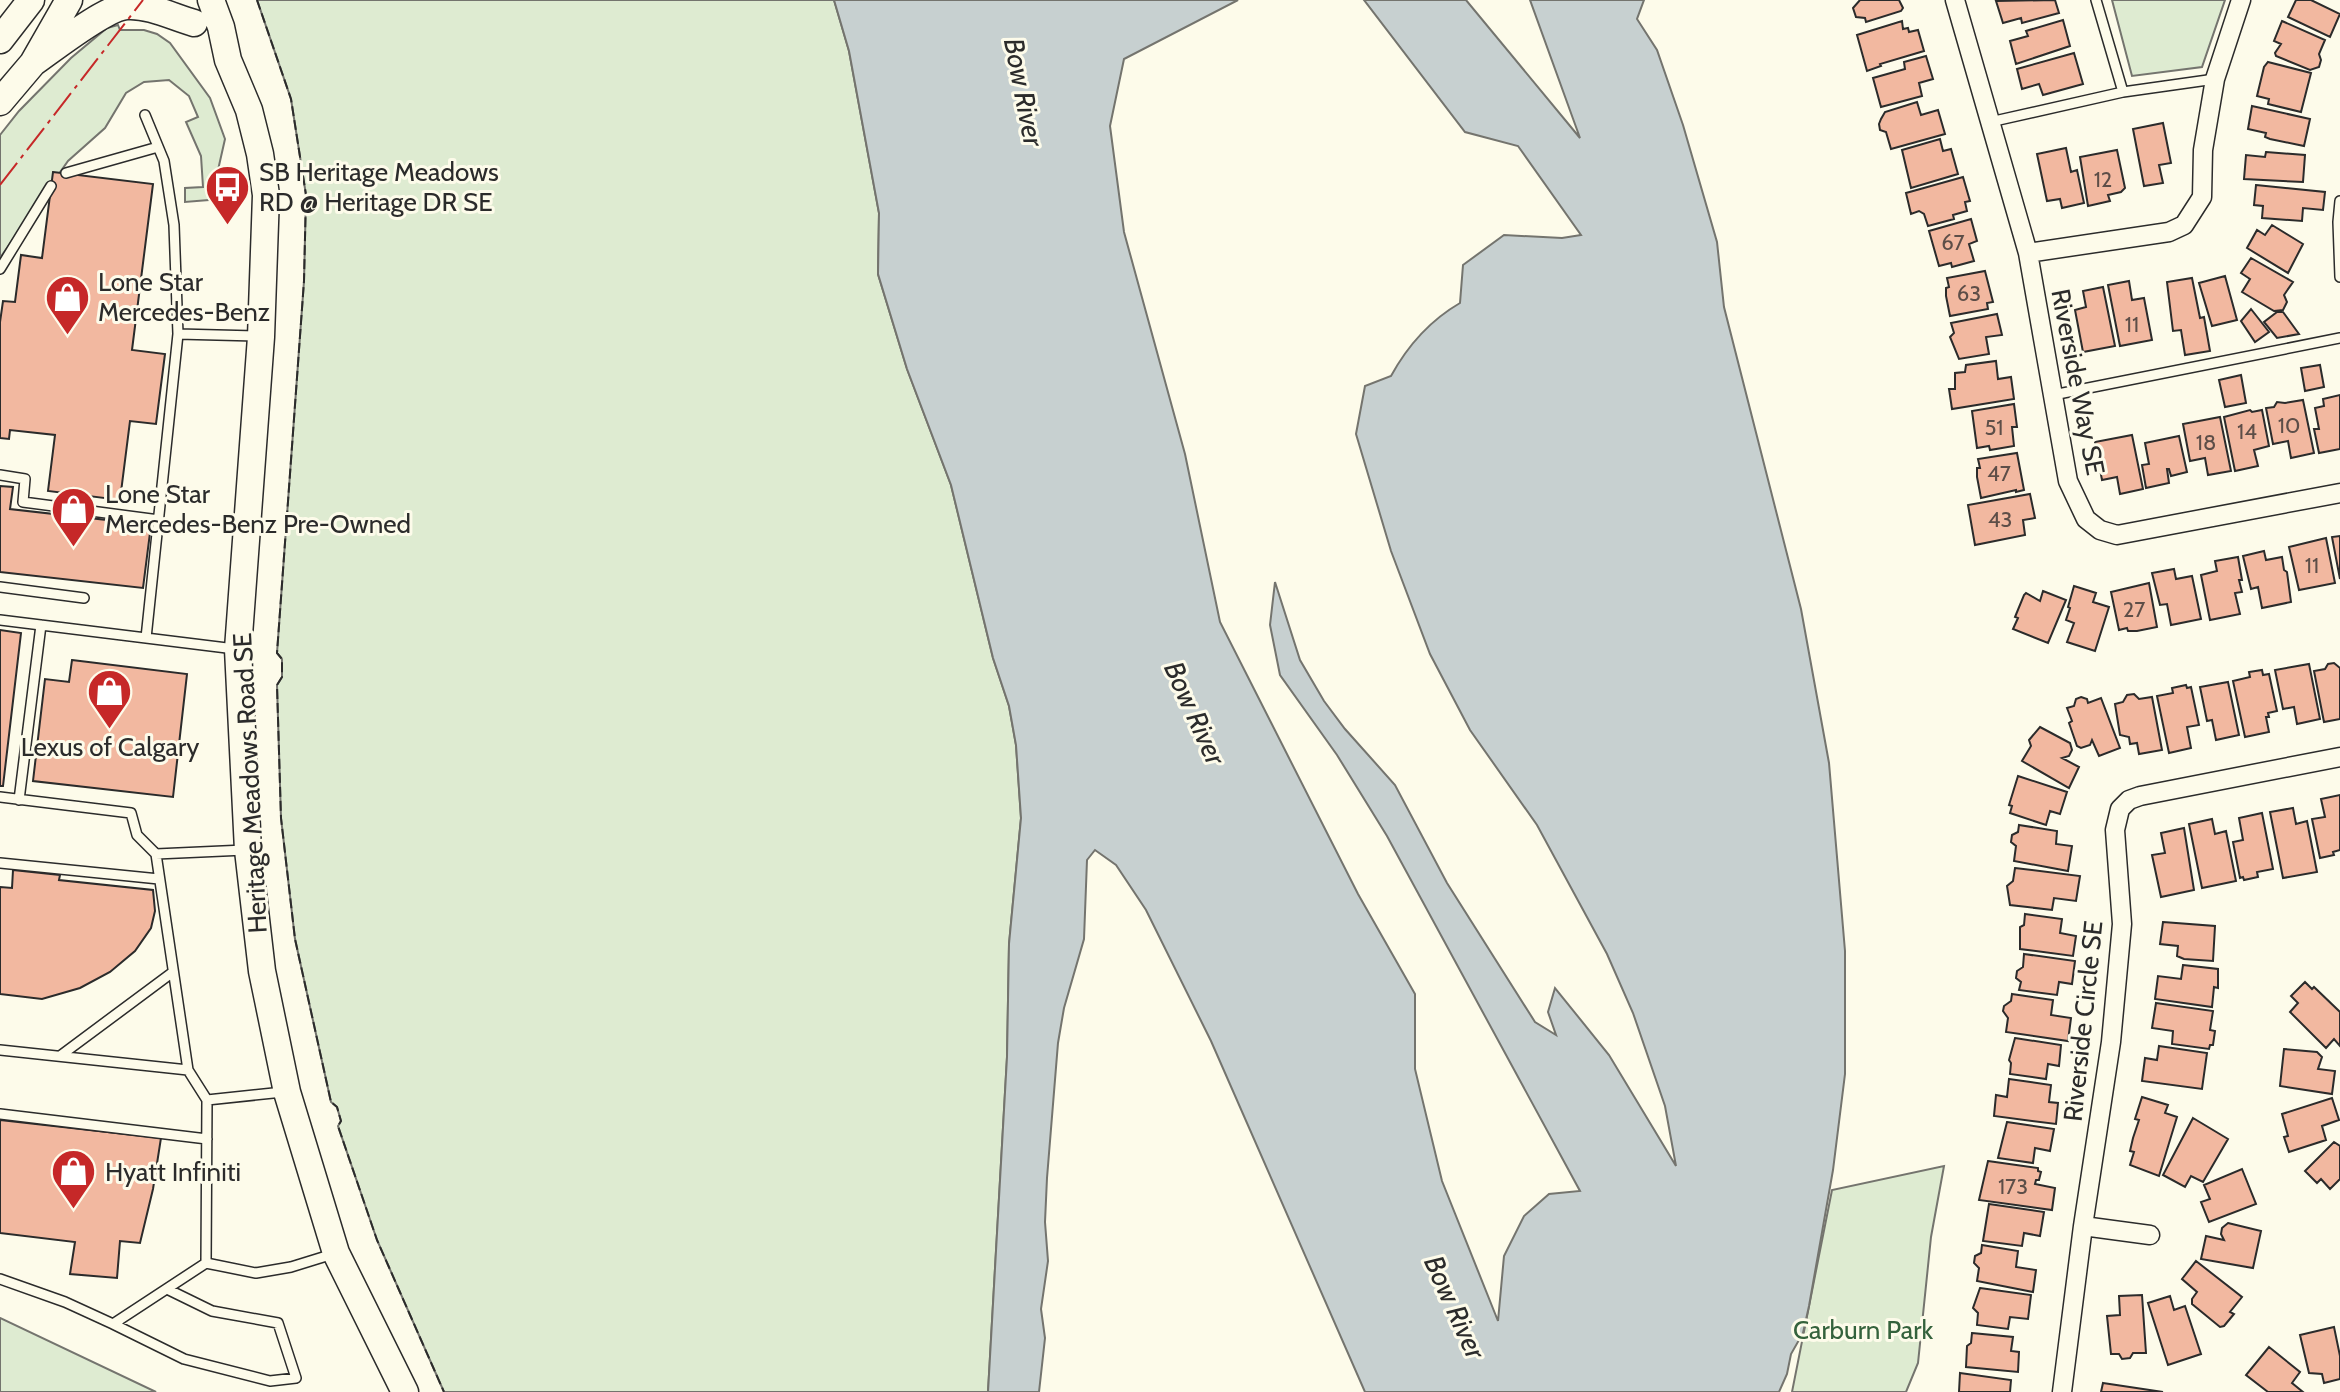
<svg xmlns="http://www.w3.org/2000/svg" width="2340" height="1392" viewBox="0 0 2340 1392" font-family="Cabin,sans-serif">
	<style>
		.green { fill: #deebd1; stroke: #74746e; stroke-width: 2 }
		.water { fill: #c7d0d0; stroke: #74746e; stroke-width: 2 }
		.building { fill: #f2b8a0; stroke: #2b2b2b; stroke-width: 2 }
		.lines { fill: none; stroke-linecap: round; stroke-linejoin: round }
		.lane-casing { stroke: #2b2b2b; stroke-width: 12 }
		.street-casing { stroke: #2b2b2b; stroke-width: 21 }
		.secondary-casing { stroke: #2b2b2b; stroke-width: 29 }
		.lane { stroke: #fdfbea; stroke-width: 9 }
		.street { stroke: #fdfbea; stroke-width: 18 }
		.secondary { stroke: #fdfbea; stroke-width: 26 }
		.fence { stroke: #2b2b2b; stroke-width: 2; stroke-dasharray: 10 4; stroke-linecap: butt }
		.power { stroke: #c62828; stroke-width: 2; stroke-dasharray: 28 6 4 6; stroke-linecap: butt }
		.labels { text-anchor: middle; stroke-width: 6; stroke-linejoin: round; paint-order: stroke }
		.number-label { font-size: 22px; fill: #5d4e48 }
		.poi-label { font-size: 26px; fill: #2b2b2b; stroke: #fdfbea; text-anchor: start }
		.street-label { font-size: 26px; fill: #2b2b2b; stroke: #fdfbea }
		.park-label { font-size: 26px; fill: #34623c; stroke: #fdfbea }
		.water-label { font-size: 28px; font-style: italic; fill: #2b2b2b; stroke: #fdfbea }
	</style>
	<rect width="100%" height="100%" fill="#fdfbea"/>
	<!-- green -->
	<path class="green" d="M257 0H834L849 51 879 213 878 274 907 369 951 485 993 658 1009 706 1016 745 1021 818 1009 944 1007 1057 988 1392H444L377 1240 338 1126 341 1121 337 1107 331 1102 295 939 281 818 277 685 282 677V659L277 653 304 281 306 195 291 99Z
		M2112 0H2225L2202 67 2132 76Z
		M118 25 120 30H144L157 34 170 43 210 98 225 139 218 170 221 199 185 202V188L203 187 201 156 186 122 198 117 189 96 169 80 144 82 126 93 105 128 68 161 0 258V135L19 111 71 58 107 28Z
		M1944 1166 1931 1237 1918 1363 1906 1392H1792L1832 1190Z
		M0 1318 156 1392H0Z"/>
	<!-- water -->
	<path class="water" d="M834 0H1238L1124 59 1110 126 1124 232 1185 454 1220 622 1358 894 1415 994V1069L1442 1181 1498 1321 1504 1256 1524 1216 1549 1194 1580 1191 1387 836 1337 755 1280 675 1270 625 1275 582 1300 660 1324 701 1345 729 1395 785 1447 883 1535 1022 1556 1035 1548 1012 1555 988 1609 1055 1676 1166 1665 1106 1633 1013 1607 954 1537 825 1470 730 1430 654 1391 551 1356 434 1365 386 1391 376C1408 345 1429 321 1460 303L1463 265 1504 235 1562 238 1581 235 1518 146 1465 132 1364 0H1466L1580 138 1530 0H1644L1637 19 1657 50 1683 125 1717 242 1724 307 1801 609 1829 763 1845 951V1074L1833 1170 1809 1306 1803 1333 1791 1354 1787 1374 1779 1392H1365L1211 1041 1146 910 1116 865 1095 850 1087 860 1084 939 1064 1008 1058 1043 1047 1178 1045 1222 1048 1261 1041 1309 1045 1338 1039 1392H988L1007 1057 1009 944 1021 818 1016 745 1009 706 993 658 951 485 907 369 878 274 879 213 849 51Z"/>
	<!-- building -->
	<path class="building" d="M1899 0 1903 8 1901 11 1866 22 1865 18 1856 17 1853 8 1860 0Z
		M2055 0 2059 13 2022 23 2021 18 2003 23 1996 1Z
		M2296 0H2311L2340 14 2330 37 2288 17Z
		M2063 20 2070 46 2016 64 2010 41 2028 36 2026 31Z
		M1902 21 1903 29 1908 28 1909 32 1918 30 1924 51 1880 64 1881 66 1867 71 1857 35Z
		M2282 21 2325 40 2319 54 2321 60 2319 67 2310 70 2276 56 2275 53 2281 44 2274 41Z
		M2074 53 2083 84 2043 95 2039 84 2022 89 2017 69Z
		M1926 56 1933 79 1919 83 1922 96 1881 107 1873 78 1905 69 1904 62Z
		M2268 62 2311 73 2301 112 2268 104 2269 99 2257 96 2264 67Z
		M1917 102 1921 115 1938 110 1945 134 1891 149 1886 132 1880 130 1879 124 1881 119 1885 112Z
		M2252 106 2310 119 2304 146 2270 139 2265 137 2266 133 2248 129Z
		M2163 123 2171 163 2159 165 2163 183 2144 186 2133 129Z
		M1940 139 1943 151 1951 149 1958 174 1911 188 1902 150Z
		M2066 148 2071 172 2077 170 2084 203 2062 208 2060 199 2047 201 2037 154Z
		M2117 150 2125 188 2121 192 2108 195 2110 201 2088 206 2080 157Z
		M2266 152 2305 155 2303 182 2244 179 2246 155 2265 157Z
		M53 172 153 184 132 350 165 354 156 424 130 421 120 500 48 491 55 435 10 430 9 439 0 438V322L3 301 15 302 21 255 42 258Z
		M1963 177 1970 201 1965 202 1967 211 1953 215 1954 219 1928 226 1924 214 1919 211 1911 214 1906 193Z
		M2256 185 2325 192 2323 210 2303 208 2302 221 2262 218 2263 206 2254 205Z
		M1971 219 1977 241 1969 244 1974 261 1952 267 1951 263 1939 266 1929 231Z
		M2272 225 2303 244 2288 273 2247 248 2257 230 2265 235Z
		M2251 258 2293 282 2284 295 2287 302 2283 310 2274 311 2242 292 2250 279 2241 273Z
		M1985 271 1993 302 1987 303 1988 309 1950 316 1946 296V288L1949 287 1947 278Z
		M2225 276 2237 320 2212 326 2199 283Z
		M2192 278 2200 318 2204 317 2210 351 2185 355 2181 330 2173 331 2167 282Z
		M2129 281 2132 300 2144 298 2152 340 2120 346 2108 285Z
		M2103 287 2115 346 2083 352 2075 310 2086 307 2083 291Z
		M2251 309 2269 332 2255 342 2241 321Z
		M2277 312H2283L2299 334 2277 338 2264 322Z
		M1997 314 2002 335 1986 337 1989 354 1959 359 1950 337 1954 333 1951 323Z
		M1996 361 1998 379 2011 377 2014 399 1952 409 1949 389H1955V373L1965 372 1966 365Z
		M2320 365 2324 387 2305 391 2301 368Z
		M2241 375 2246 403 2225 407 2219 380Z
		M2340 395V449L2319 453 2314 429H2319L2315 408 2324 406 2323 399Z
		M2303 400 2314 453 2291 458 2288 441 2273 444 2266 408 2274 407 2277 402 2285 403Z
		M2014 404 2017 427H2012L2014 446 1990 450 1989 446 1977 448 1972 411Z
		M2250 410 2252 412 2262 410 2269 446 2254 450 2258 466 2235 471 2224 417Z
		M2220 417 2231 471 2208 475 2205 458 2190 461 2183 424Z
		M2132 435 2143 489 2120 494 2117 477 2102 480 2095 442Z
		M2179 436 2187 472 2171 476 2169 469H2167L2169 483 2146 488 2142 465 2149 464 2145 443Z
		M2017 453 2024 490 2016 492V490L1981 498 1977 477V468H1980L1978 459Z
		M0 486 13 487 10 509 151 525 143 588 0 572Z
		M2030 494 2035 518 2023 520 2025 535 1975 545 1968 505Z
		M2340 536V579L2332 537Z
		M2326 538 2335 583 2299 590 2289 547Z
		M2264 551 2266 560 2282 557 2284 570 2287 572 2291 602 2262 608 2258 587 2251 589 2243 556Z
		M2238 557 2242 580H2239L2242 592 2235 593 2240 614 2210 620 2201 575 2217 571 2215 561Z
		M2174 569 2176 579 2192 576 2201 619 2171 625 2167 604 2160 605 2152 573Z
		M2149 583 2157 627 2137 631H2128L2127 628 2119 630 2111 592Z
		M2074 586 2096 593 2093 602 2109 607 2095 651 2067 642 2074 623 2066 620 2070 608 2068 607Z
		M2043 591 2066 600 2048 643 2013 629 2018 618 2015 617 2024 595 2026 593 2040 601Z
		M0 630 21 633 3 786H0Z
		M72 660 187 674 173 797 33 781 45 679 69 682Z
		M2334 663 2340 668V719L2324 722 2314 671 2325 669 2328 664Z
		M2309 664 2320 719 2297 724 2294 707 2283 709 2275 670Z
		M2262 670 2263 675 2269 674 2277 711 2268 713 2269 717H2266L2269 732 2245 737 2233 681 2250 677 2249 672Z
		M2228 682 2239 735 2216 740 2212 720 2207 721 2200 687Z
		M2186 685 2187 688 2191 687 2199 725 2187 727 2191 748 2169 753 2157 696 2173 693 2172 688Z
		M2134 694 2139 699 2152 697 2162 750 2139 754 2137 743 2130 744 2129 737 2120 735 2115 704 2123 702 2127 695Z
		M2081 697 2087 699 2088 703 2101 698 2120 748 2099 756 2092 740 2090 745 2081 748 2077 746 2069 723 2072 721 2067 708 2074 706 2076 699Z
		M2040 727 2070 743 2072 750 2069 756 2062 758 2079 767 2069 788 2022 761 2031 746 2029 740Z
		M2018 776 2067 792 2060 814 2050 811 2046 825 2010 813 2012 806 2009 805Z
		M2340 795V850L2333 852 2334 855 2320 858 2312 819 2325 817 2321 799Z
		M2293 808 2296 824 2307 821 2317 872 2283 878 2270 812Z
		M2262 813 2273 869 2257 872 2258 877 2244 880 2243 877 2240 878 2233 842 2243 840 2239 818Z
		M2212 819 2215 834 2226 831 2236 881 2202 888 2189 824Z
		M2019 825 2057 831 2056 844 2072 846 2068 871 2014 861 2016 846 2011 842 2012 835 2018 832Z
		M2184 828 2194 890 2161 897 2152 855 2165 853 2161 833Z
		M2015 868 2080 876 2076 901 2054 898 2052 910 2010 905 2007 886 2013 881Z
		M13 870 60 875 59 880 153 890 155 911 151 928 135 951 110 972 80 988 42 999 0 994V887L12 888Z
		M2025 914 2062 919 2060 933 2076 936 2073 956 2020 949V927L2024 925Z
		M2163 922 2215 926 2213 961 2184 959 2177 956 2178 946 2160 944Z
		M2024 954 2075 961 2072 984 2059 982 2057 995 2019 990 2021 982 2016 978 2017 971 2023 967Z
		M2183 965 2218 969V988L2214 987 2212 1007 2155 999 2158 976 2181 979Z
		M2305 982 2312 989 2314 987 2340 1012V1046L2334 1039 2326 1048 2290 1012 2298 1003 2291 996Z
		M2012 994 2053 1000 2051 1015 2071 1018 2068 1041 2006 1032 2008 1018 2003 1011 2004 1006 2011 1001Z
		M2156 1003 2213 1011 2210 1030 2215 1031 2213 1045H2210L2209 1049 2172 1044 2173 1031 2152 1028Z
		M2015 1038 2061 1045 2059 1066 2048 1064 2046 1079 2010 1074 2011 1063 2009 1060Z
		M2159 1046 2207 1053 2202 1089 2142 1081 2145 1058 2157 1060Z
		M2284 1049 2317 1052 2322 1057 2318 1069 2335 1071 2332 1094 2280 1086Z
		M2009 1079 2051 1085 2049 1102 2058 1103 2056 1124 1994 1116 1996 1095 2007 1097Z
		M2142 1097 2168 1105 2165 1113 2177 1117 2159 1176 2130 1165 2134 1152 2130 1151 2133 1138 2139 1120 2135 1119Z
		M2332 1098 2339 1120 2322 1126 2326 1140 2289 1152 2284 1137 2288 1136 2282 1114Z
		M2193 1118 2228 1139 2203 1182 2191 1176 2185 1187 2163 1175Z
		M0 1120 161 1138 153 1189 140 1243 120 1241 117 1278 70 1274 75 1242 0 1233Z
		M2007 1122 2054 1129 2050 1151 2035 1148 2033 1163 1998 1158Z
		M2334 1142 2340 1146V1179L2330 1189 2321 1179 2317 1183 2305 1171Z
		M1988 1161 2038 1168V1171L2041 1172 2039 1180H2036L2035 1184 2055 1188 2052 1210 1979 1200Z
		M2242 1169 2256 1204 2209 1222 2201 1202 2210 1199 2204 1185Z
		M1989 1204 2044 1212 2040 1236 2024 1233 2022 1246 1983 1241Z
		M2228 1223 2261 1231 2253 1268 2201 1259 2206 1236 2224 1240 2221 1234 2222 1228Z
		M1982 1245 2018 1251 2016 1267 2036 1270 2033 1292 1977 1281 1979 1268 1974 1263 1975 1256 1981 1253Z
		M2196 1261 2242 1297 2230 1312 2234 1314 2224 1326 2220 1327 2192 1304V1299L2197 1292 2182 1279Z
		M1980 1288 2031 1295 2028 1319 2010 1317 2008 1329 1977 1325 1978 1313 1973 1308Z
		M2142 1295 2146 1353H2133L2130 1358 2122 1359 2119 1354H2111L2107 1316 2120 1315 2119 1296Z
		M2170 1296 2174 1310 2185 1306 2201 1354 2168 1365 2148 1303Z
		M2334 1327 2340 1356V1379L2324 1383 2322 1374 2309 1373 2300 1335Z
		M1972 1333 2013 1337 2011 1351 2019 1352 2018 1372 1966 1367 1967 1346 1971 1343Z
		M2269 1347 2300 1372 2292 1383 2303 1392H2268L2246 1375Z
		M1960 1373 2011 1380 2010 1392H1959Z
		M2103 1383 2163 1392H2101Z"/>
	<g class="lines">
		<defs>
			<path id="lane" d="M2096 0 2123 92
				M145 115 164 161 174 225 178 334
				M1990 122 2123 92 2215 79
				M66 173 158 147
				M2340 201 2338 222 2340 277
				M0 269 51 186
				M2053 395 2340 338
				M0 475 25 479 23 502 159 520
				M0 587 84 598
				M0 620 235 649
				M146 638 178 334 257 336
				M0 797 131 813 137 835 156 854
				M19 800 41 625
				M245 850 156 854 188 1070 207 1100 206 1263 256 1273 291 1267 333 1254
				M0 863 159 879
				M0 1050 188 1070
				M60 1056 173 972
				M207 1100 283 1092
				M0 1114 207 1139
				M0 1279 65 1302 113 1324
				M167 1289 212 1311 278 1323 296 1378 270 1381 184 1359 113 1324 206 1263"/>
			<path id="street" d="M1955 0 2028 253 2068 481 2086 519 2100 530 2117 535 2340 493
				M2028 253 2169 232 2184 225 2202 197 2203 150 2215 79 2241 0
				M2083 1226 2150 1235
				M2062 1392 2083 1226 2111 1042 2122 924 2115 830 2120 809 2129 800 2140 796 2340 757"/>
			<path id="secondary" d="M211 0 221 27 228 60 249 110 260 154 266 195 261 337 238 649 248 850 262 971 287 1092 336 1253 405 1392
				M0 40 31 0
				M33 63C52 50 107 6 128 6 150 5 173 17 194 23
				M0 102 33 63 69 0"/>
		</defs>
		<!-- lane casing -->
		<use href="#lane" class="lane-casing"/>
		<!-- street casing -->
		<use href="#street" class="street-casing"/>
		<!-- secondary casing -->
		<use href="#secondary" class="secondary-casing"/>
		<!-- lane -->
		<use href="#lane" class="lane"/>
		<!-- street -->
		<use href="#street" class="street"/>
		<!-- secondary -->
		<use href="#secondary" class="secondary"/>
		<!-- fence -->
		<path class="fence" d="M257 0 291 99 306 195 304 281 277 653 282 659V677L277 685 281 818 295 939 331 1102 337 1107 341 1121 338 1126 377 1240 444 1392"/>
		<!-- power -->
		<path class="power" d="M0 185 143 0"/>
	</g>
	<!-- icons -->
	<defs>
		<symbol id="bus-pin" viewBox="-11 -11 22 30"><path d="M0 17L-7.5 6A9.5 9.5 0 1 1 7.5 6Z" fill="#c62828" stroke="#fdfbea"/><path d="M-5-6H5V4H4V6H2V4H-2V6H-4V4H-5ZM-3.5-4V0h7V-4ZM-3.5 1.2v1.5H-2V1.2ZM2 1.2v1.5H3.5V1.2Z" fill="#fff"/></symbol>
		<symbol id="shop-pin" viewBox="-11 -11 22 30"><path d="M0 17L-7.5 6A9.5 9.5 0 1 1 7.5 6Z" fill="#c62828" stroke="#fdfbea"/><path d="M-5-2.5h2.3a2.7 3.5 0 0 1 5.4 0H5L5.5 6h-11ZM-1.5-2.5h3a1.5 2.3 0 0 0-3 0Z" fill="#fff"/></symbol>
	</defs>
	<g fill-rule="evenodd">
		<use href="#bus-pin" x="202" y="162" width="51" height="69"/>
		<use href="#shop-pin" x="42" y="272" width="51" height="69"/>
		<use href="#shop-pin" x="48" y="484" width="51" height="69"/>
		<use href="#shop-pin" x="84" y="666" width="51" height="69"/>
		<use href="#shop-pin" x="48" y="1146" width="51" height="69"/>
	</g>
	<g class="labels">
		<!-- number labels -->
		<g class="number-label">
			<text x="2103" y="187">12</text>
			<text x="1953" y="250">67</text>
			<text x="1969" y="301">63</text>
			<text x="2132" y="332">11</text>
			<text x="2289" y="433">10</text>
			<text x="1994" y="435">51</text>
			<text x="2247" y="439">14</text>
			<text x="2206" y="450">18</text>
			<text x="1999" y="481">47</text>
			<text x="2000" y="527">43</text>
			<text x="2312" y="573">11</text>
			<text x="2134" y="617">27</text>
			<text x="2013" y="1194">173</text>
		</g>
		<!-- poi labels -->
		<g class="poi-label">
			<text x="259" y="181">SB Heritage Meadows<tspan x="259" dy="30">RD @ Heritage DR SE</tspan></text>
			<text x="98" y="291">Lone Star<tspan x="98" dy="30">Mercedes-Benz</tspan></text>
			<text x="105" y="503">Lone Star<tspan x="105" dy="30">Mercedes-Benz Pre-Owned</tspan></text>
			<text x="110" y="756" text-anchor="middle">Lexus of Calgary</text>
			<text x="105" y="1181">Hyatt Infiniti</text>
		</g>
		<!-- street labels -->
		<g class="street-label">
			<text transform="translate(2078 382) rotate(79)" y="9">Riverside Way SE</text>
			<text transform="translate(250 783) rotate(-93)" y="9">Heritage Meadows Road SE</text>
			<text transform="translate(2083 1021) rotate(-84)" y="9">Riverside Circle SE</text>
		</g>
		<!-- park labels -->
		<g class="park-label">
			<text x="1863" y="1339">Carburn Park</text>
		</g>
		<!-- water labels -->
		<g class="water-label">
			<text transform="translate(1024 92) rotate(79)" y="10">Bow River</text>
			<text transform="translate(1195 713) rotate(66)" y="10">Bow River</text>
			<text transform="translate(1455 1307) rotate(66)" y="10">Bow River</text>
		</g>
	</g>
</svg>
